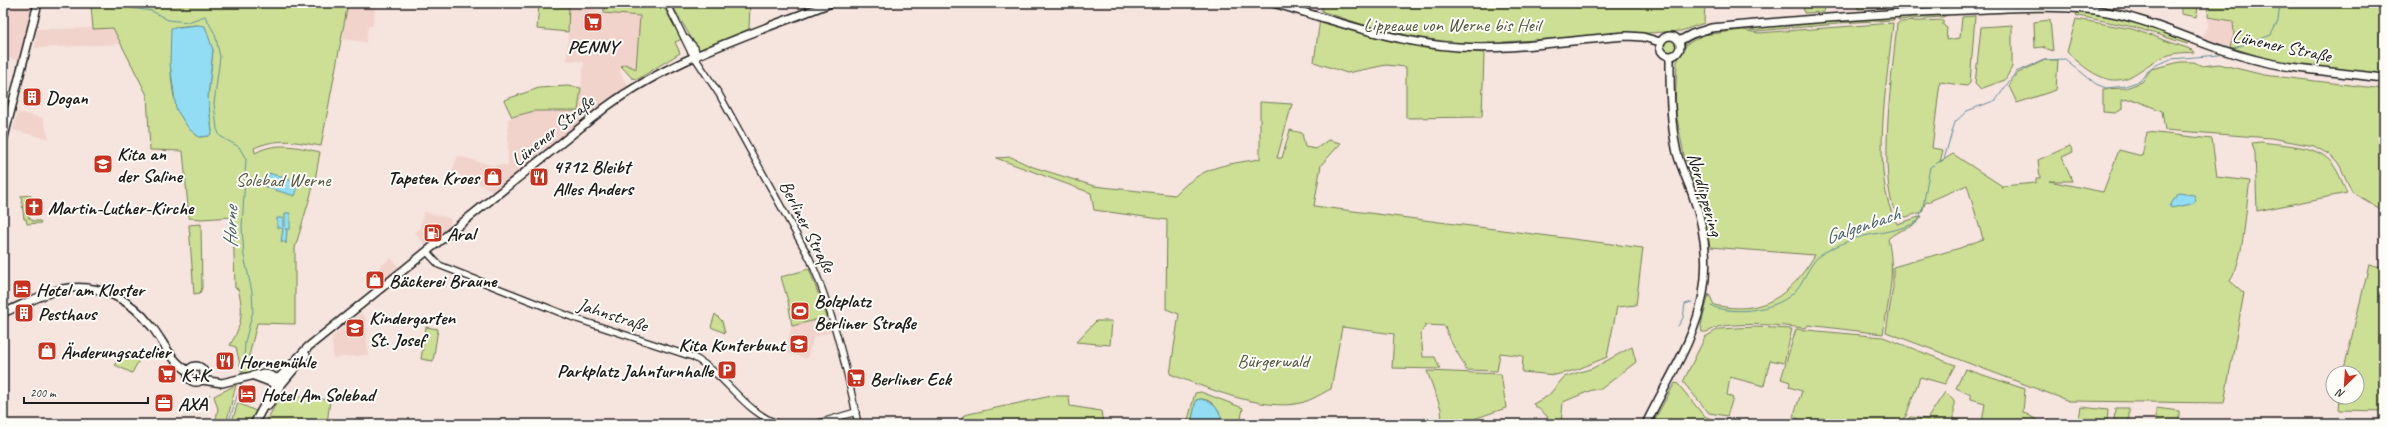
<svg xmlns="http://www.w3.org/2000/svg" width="2387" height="427" viewBox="0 0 2387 427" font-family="Caveat,sans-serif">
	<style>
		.built { fill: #f1d3cc }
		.green { fill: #ccdf94; stroke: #747e58; fill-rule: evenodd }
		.water { fill: #92ddf3; stroke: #63909d }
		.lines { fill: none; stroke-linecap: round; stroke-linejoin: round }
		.stream { stroke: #63909d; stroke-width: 1 }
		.minor-casing { stroke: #1c1c1c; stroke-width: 8 }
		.major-casing { stroke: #1c1c1c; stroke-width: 10 }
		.minor { stroke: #fdfcf7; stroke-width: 5.5 }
		.major { stroke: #fdfcf7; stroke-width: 7 }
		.labels { text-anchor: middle; stroke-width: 4; stroke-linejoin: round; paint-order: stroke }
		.park-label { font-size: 19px; fill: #515640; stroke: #fdfcf7 }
		.street-label { font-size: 19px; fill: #1c1c1c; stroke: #fdfcf7 }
		.poi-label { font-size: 19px; font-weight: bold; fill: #1c1c1c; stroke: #fdfcf7; text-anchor: start }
		.water-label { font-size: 20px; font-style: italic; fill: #456067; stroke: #fdfcf7 }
	</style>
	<rect width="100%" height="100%" fill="#f6e4de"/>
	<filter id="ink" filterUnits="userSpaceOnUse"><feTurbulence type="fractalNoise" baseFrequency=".025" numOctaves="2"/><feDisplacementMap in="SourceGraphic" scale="8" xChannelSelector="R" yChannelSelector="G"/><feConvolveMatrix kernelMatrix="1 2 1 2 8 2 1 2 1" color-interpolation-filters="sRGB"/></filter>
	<g filter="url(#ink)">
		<!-- built -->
		<path class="built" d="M3 3H34L19 61 3 56Z
			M348 3H391L390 7 376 5 372 26H368L366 42 341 39Z
			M581 4 604 13 641 16 636 69 625 64 621 66 620 72 628 86 495 192 452 171 458 156 491 165H508V119L534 111H578L584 62 567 60 569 5Z
			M2208 17 2234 21 2233 33H2245L2231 47 2202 37 2208 27Z
			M113 28 121 44 35 48 37 29Z
			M18 112 43 118 49 139 13 130Z
			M424 212 449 218 451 221 449 228 427 247 415 233 420 228Z
			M391 258 400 268 369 292 372 273Z
			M361 313 366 318 368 355 333 358 332 337Z
			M827 317 831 332 814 337 807 359 784 352 792 326Z"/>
		<!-- green -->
		<path class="green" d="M78 3H348L321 146C295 142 279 137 254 148L255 153C277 141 297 147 320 152L315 180 295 248V324L257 323 249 356 255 372 242 374 236 347 230 345C242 326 244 310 238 289L235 288 233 217 201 219 189 218 183 151 150 150 147 95 113 28 93 29 91 5H78ZM197 25 213 50 208 97 212 132 209 136 199 137C166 113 169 63 174 27Z
			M539 3 569 5 568 32 537 29Z
			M604 3H661L682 39 675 42 680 53 638 79 632 78 621 66 625 64 636 69 640 16 604 13Z
			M671 3H750L749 29 698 50Z
			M1322 3H1705L1704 23 1681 31 1503 42V44L1488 46 1433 43V41L1364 25 1324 12 1322 11Z
			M1803 3H1822L1824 12 1804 13Z
			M1857 3H1897L1896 6 1858 9Z
			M2181 3H2199L2196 17 2181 14Z
			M2209 3H2384V76L2278 62 2230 47 2234 35 2233 21 2208 17Z
			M2078 12C2117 15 2152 27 2189 40V42L2187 44 2134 27 2078 16 2076 15Z
			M1945 14 1947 15 1943 17 1898 20V16Z
			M1893 16 1894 20 1840 23V20Z
			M1975 16 1970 83 1967 86 1940 82 1932 148 1943 150 1940 162 1953 154 2002 186V189V186L2036 183V178H2040L2038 160 2070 146 2073 152 2062 157 2072 181H2049L2103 192 2119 150 2142 156 2147 132 2212 139 2217 177 2250 181C2245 209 2245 258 2230 281L2244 293 2224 403 2069 401 1886 332 1893 287V267L1960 248 1983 239 1967 185 1925 203 1922 212 1906 217 1896 214C1877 177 1893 68 1897 24L1900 22 1943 20V25L1947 28 1946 40 1960 38 1962 17Z
			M1320 19 1410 45 1484 53 1482 117 1406 118V67L1386 65 1347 73 1314 62Z
			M2076 19 2132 29 2193 50 2195 53C2133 46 2136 118 2067 52Z
			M1838 20V24L1791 28V24Z
			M2050 20 2053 51 2042 47 2035 48 2034 22Z
			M1893 23C1888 78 1869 175 1897 224L1922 216C1915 230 1898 228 1888 239 1896 271 1888 303 1883 334L1808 325 1806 328C1778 325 1750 323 1722 326 1714 327 1710 333 1702 332L1701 325 1709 294 1714 305C1763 316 1790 296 1815 255L1710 247 1700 198 1687 164 1690 163 1689 160 1685 161 1675 108 1677 61 1687 44 1703 35 1743 30 1758 33Z
			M1789 25V28L1757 31 1740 28 1705 33 1687 42 1674 62 1686 41 1704 32Z
			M2012 25V67L2005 80 1980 89 1975 84 1981 27Z
			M1662 46a8 8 0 1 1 16 0a8 8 0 1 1-16 0Z
			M2045 60H2058L2056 90 2017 103 2009 86 2016 74Z
			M2180 62H2194L2202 66 2219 64 2264 75 2384 89V211L2352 192 2340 166 2330 155 2314 146 2271 138 2165 130 2162 111 2132 99 2122 100V109L2116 113 2103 112V89L2126 88 2142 82 2151 69Z
			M567 86 581 88 578 111H534L512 117 504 100 539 88Z
			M1260 102 1292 104 1277 158H1282L1290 130 1302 133 1305 147 1316 149 1328 140 1341 143 1321 165 1314 206 1643 248 1636 305 1617 307 1607 357 1576 370 1555 375 1522 372 1523 356 1500 353 1497 371 1466 370C1460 354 1449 343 1445 326L1426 325 1421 333 1423 357H1435L1440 369 1392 368 1394 334 1342 327 1331 389C1322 393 1311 401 1300 403 1264 412 1204 387 1170 374L1179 314 1166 309 1167 220 1094 210 1091 193 996 158 1011 157 1030 166 1094 186 1175 195C1203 166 1222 165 1260 159Z
			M2261 142C2281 145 2315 145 2329 160 2338 169 2342 182 2347 193L2257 211 2255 153 2252 143Z
			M30 195 33 199 28 201 32 212 28 217 33 221H40L41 223 27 224 26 219H24L21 196Z
			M201 224 202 288 200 293 194 294 189 225Z
			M2369 265 2384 267V411L2339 410 2340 397H2357V373H2343Z
			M809 269 827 317 792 326 788 301 781 277Z
			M715 314 722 321 725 333 711 327Z
			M1096 321H1112L1110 345 1076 342Z
			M426 327 438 329 433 361 421 359Z
			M1755 327 1792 329 1784 363 1770 360 1764 386 1730 377 1727 395 1733 398 1727 416 1709 413 1683 382 1705 337 1719 329Z
			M1796 329 1883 337 1955 365 1945 384 1920 377 1906 416 1899 424H1797L1799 419 1793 417 1802 391 1789 387 1790 382 1781 379Z
			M1632 347 1636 362 1601 389 1592 390 1563 402 1561 424H1550L1547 416 1533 404 1548 396 1564 377 1593 368Z
			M123 353 139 360 132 373 115 365 119 355 122 356Z
			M1965 369 2025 389 2023 412 2044 424H1904L1910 417 1927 419 1945 392 1954 401V419L1982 423 1985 403 1971 399V395L1956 388Z
			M1427 371 1501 374 1506 408 1459 424H1442L1441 409Z
			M1675 383 1678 384 1704 416 1714 420 1738 421 1746 424H1652Z
			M236 385 226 424H215L218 409 214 396Z
			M1201 392 1243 408 1240 424H1223C1220 412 1212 395 1196 400L1191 424H1187L1195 393Z
			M287 393 302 397 330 400 327 424H265L279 398Z
			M1051 396H1069L1070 406 1101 411 1103 424H963L962 419 964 415Z
			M238 403 258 412 252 424H231Z
			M2081 407 2108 410 2107 424H2078Z
			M2115 408H2129V424H2114Z
			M2156 408 2179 411V424H2156Z"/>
		<!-- water -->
		<path class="water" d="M197 25 205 26 213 50 208 97 212 132 209 136 199 137 189 129 176 109 170 63 171 28Z
			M269 173 299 183 295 196 265 187Z
			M2178 193 2194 195 2196 201 2192 204 2171 208 2170 206Z
			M285 213H290V229H285L287 230 286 244V242H281L283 228H277V218H283V226H285Z
			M1201 399C1215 403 1220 410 1223 424H1191L1196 400Z"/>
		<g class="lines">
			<!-- stream -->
			<path class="stream" d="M117 3 131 8 152 11 168 20 188 22 205 16 215 34 220 57 214 104 217 129 220 136 239 147 246 159 242 227 244 256 252 292 253 311 245 342 243 376
				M2234 48 2271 35 2278 21 2280 3
				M1711 306C1735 316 1780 310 1796 290 1806 278 1811 259 1825 252 1835 247 1845 242 1856 238 1873 233 1903 231 1918 221L1923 207 1930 167 1944 159 1955 122 1967 111 1996 100 2016 72 2044 60 2065 59 2096 84 2106 88 2125 86 2140 81 2147 72 2158 64 2171 59 2220 55
				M1678 326 1683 318 1685 304 1692 302
				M203 398 210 395
				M228 424 242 381"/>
			<defs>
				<path id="minor" d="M667 3 690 50 719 94 810 259C833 311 847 368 858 424
					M687 39 695 48 697 57
					M427 252 439 265 574 318 693 357C726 374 743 412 779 424
					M815 424 856 412"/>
				<path id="major" d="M1273 3C1333 20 1395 43 1458 47 1515 51 1572 39 1628 36L1643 37 1660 42
					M1660 46a10 10 0 1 1 20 0a10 10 0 1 1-20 0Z
					M1679 41 1692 34 1711 28C1797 20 1882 13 1968 10 2010 8 2053 5 2095 10 2148 17 2194 43 2245 57 2290 70 2338 72 2384 78
					M3 141 38 3
					M3 313C22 305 42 294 62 289 98 282 131 299 152 327 164 342 171 362 189 371
					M188 374a8 8 0 1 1 16 0a8 8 0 1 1-16 0Z
					M254 376 278 385
					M202 380 222 383 264 373 282 380
					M268 406 280 386 306 355
					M254 424 279 378 308 347 606 107C673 58 754 33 831 3
					M1646 424C1666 382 1695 341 1703 294 1709 260 1704 225 1692 193 1687 180 1681 167 1677 153 1670 121 1670 89 1670 56"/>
			</defs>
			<!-- minor casing -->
			<use href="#minor" class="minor-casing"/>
			<!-- major casing -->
			<use href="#major" class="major-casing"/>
			<!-- minor -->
			<use href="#minor" class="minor"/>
			<!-- major -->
			<use href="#major" class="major"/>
		</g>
	</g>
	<!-- icons -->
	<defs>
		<symbol id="supermarket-square" viewBox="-11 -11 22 22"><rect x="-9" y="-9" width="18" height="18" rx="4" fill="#c8321e" stroke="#fdfcf7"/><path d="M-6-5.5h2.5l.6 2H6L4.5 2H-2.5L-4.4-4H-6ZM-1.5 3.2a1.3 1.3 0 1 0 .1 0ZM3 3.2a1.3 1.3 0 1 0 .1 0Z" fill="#fff"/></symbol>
		<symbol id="building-square" viewBox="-11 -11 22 22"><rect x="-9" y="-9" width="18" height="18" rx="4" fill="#c8321e" stroke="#fdfcf7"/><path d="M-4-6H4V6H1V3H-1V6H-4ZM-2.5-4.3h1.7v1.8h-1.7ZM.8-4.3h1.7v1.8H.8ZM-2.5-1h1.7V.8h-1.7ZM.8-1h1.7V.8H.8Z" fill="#fff"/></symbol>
		<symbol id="school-square" viewBox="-11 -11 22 22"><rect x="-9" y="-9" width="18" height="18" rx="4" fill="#c8321e" stroke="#fdfcf7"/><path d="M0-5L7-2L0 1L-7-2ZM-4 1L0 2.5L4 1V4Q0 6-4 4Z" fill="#fff"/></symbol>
		<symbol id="shop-square" viewBox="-11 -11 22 22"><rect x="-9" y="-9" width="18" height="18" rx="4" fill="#c8321e" stroke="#fdfcf7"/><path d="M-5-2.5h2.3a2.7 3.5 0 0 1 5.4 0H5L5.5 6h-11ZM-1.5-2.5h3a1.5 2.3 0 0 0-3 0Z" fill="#fff"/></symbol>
		<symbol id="restaurant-square" viewBox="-11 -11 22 22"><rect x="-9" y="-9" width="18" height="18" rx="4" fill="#c8321e" stroke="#fdfcf7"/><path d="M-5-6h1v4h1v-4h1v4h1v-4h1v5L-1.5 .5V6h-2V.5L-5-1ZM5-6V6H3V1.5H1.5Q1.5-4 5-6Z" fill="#fff"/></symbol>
		<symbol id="church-square" viewBox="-11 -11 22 22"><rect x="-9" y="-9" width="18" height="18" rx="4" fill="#c8321e" stroke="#fdfcf7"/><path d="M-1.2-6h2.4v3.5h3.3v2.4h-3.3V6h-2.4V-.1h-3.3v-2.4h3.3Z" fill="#fff"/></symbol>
		<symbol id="fuel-square" viewBox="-11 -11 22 22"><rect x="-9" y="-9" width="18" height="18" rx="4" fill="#c8321e" stroke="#fdfcf7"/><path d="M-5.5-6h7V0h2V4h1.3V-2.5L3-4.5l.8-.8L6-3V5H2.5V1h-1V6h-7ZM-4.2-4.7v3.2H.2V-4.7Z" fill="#fff"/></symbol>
		<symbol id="hotel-square" viewBox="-11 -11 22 22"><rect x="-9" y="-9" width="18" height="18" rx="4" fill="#c8321e" stroke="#fdfcf7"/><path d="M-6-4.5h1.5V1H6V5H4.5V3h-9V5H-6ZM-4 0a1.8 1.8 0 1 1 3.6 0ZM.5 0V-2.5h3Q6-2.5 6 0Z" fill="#fff"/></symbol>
		<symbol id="stadium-square" viewBox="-11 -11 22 22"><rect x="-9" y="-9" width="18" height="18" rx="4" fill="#c8321e" stroke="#fdfcf7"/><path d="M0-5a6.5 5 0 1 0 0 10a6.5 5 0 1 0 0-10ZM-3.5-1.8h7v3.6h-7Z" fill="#fff"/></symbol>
		<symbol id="parking-square" viewBox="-11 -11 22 22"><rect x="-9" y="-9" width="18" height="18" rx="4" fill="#c8321e" stroke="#fdfcf7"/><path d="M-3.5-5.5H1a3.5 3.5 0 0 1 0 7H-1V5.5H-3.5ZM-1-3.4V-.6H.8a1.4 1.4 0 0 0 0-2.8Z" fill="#fff"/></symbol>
		<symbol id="office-square" viewBox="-11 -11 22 22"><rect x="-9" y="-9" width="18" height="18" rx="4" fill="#c8321e" stroke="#fdfcf7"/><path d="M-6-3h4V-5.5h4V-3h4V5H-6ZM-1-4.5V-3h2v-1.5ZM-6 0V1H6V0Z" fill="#fff"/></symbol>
	</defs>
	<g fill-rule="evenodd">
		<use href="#supermarket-square" x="582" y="11" width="22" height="22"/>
		<use href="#building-square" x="21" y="86" width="22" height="22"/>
		<use href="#school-square" x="92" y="153" width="22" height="22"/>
		<use href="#shop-square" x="482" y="166" width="22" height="22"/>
		<use href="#restaurant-square" x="528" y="166" width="22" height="22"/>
		<use href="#church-square" x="23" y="196" width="22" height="22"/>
		<use href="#fuel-square" x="422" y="222" width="22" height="22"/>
		<use href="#shop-square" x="364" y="269" width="22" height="22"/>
		<use href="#hotel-square" x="11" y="278" width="22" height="22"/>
		<use href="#stadium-square" x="789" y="300" width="22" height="22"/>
		<use href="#building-square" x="13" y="302" width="22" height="22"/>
		<use href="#school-square" x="344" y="317" width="22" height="22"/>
		<use href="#school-square" x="788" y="333" width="22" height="22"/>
		<use href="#shop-square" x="36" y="340" width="22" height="22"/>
		<use href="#restaurant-square" x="214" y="350" width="22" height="22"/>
		<use href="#parking-square" x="716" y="359" width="22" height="22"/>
		<use href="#supermarket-square" x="156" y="363" width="22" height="22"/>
		<use href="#supermarket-square" x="845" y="367" width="22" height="22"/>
		<use href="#hotel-square" x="236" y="383" width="22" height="22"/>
		<use href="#office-square" x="153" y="392" width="22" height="22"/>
	</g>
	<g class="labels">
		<!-- park labels -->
		<g class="park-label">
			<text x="1452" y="31">Lippeaue von Werne bis Heil</text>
			<text x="283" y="186">Solebad Werne</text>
			<text x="1273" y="367">Bürgerwald</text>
		</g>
		<!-- street labels -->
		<g class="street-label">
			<text transform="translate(2282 45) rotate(12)" y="7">Lünener Straße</text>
			<text transform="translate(552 130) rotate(-39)" y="7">Lünener Straße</text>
			<text transform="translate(1706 194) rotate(74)" y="7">Nordlippering</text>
			<text transform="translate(808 226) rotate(63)" y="7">Berliner Straße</text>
			<text transform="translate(613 314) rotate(18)" y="7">Jahnstraße</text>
		</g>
		<!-- poi labels -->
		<g class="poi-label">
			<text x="593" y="53" text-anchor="middle">PENNY</text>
			<text x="46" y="104">Dogan</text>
			<text x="117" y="160">Kita an<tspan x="117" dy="22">der Saline</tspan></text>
			<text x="553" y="173">4712 Bleibt<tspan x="553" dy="22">Alles Anders</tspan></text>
			<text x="479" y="184" text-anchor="end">Tapeten Kroes</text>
			<text x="48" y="214">Martin-Luther-Kirche</text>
			<text x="447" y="240">Aral</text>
			<text x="389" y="287">Bäckerei Braune</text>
			<text x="36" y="296">Hotel am Kloster</text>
			<text x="814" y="307">Bolzplatz<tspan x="814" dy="22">Berliner Straße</tspan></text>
			<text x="38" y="320">Pesthaus</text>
			<text x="369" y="324">Kindergarten<tspan x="369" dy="22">St. Josef</tspan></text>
			<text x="785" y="351" text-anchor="end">Kita Kunterbunt</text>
			<text x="61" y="358">Änderungsatelier</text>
			<text x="239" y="368">Hornemühle</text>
			<text x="713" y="377" text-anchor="end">Parkplatz Jahnturnhalle</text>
			<text x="181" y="381">K+K</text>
			<text x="870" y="385">Berliner Eck</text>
			<text x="261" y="401">Hotel Am Solebad</text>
			<text x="178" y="410">AXA</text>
		</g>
		<!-- water labels -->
		<g class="water-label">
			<text transform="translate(1862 225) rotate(-19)" y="7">Galgenbach</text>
			<text transform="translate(230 227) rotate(-89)" y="7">Horne</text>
		</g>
	</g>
	<!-- margin -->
	<rect width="2387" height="427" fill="none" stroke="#fdfcf7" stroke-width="16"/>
	<rect x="8" y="8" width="2371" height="411" fill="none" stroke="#1c1c1c" stroke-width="1.5" filter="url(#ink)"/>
	<!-- north arrow -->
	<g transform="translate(2345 385) rotate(205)"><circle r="19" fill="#fdfcf7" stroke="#a3a29f"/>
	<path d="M0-3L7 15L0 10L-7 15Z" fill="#c8321e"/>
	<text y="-6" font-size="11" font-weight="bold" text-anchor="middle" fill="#1c1c1c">N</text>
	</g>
	<!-- scale -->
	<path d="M24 397v6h124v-6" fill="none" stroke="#1c1c1c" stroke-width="2"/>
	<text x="30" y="397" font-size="12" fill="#1c1c1c" stroke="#fdfcf7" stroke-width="3" paint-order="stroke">200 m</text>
</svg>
